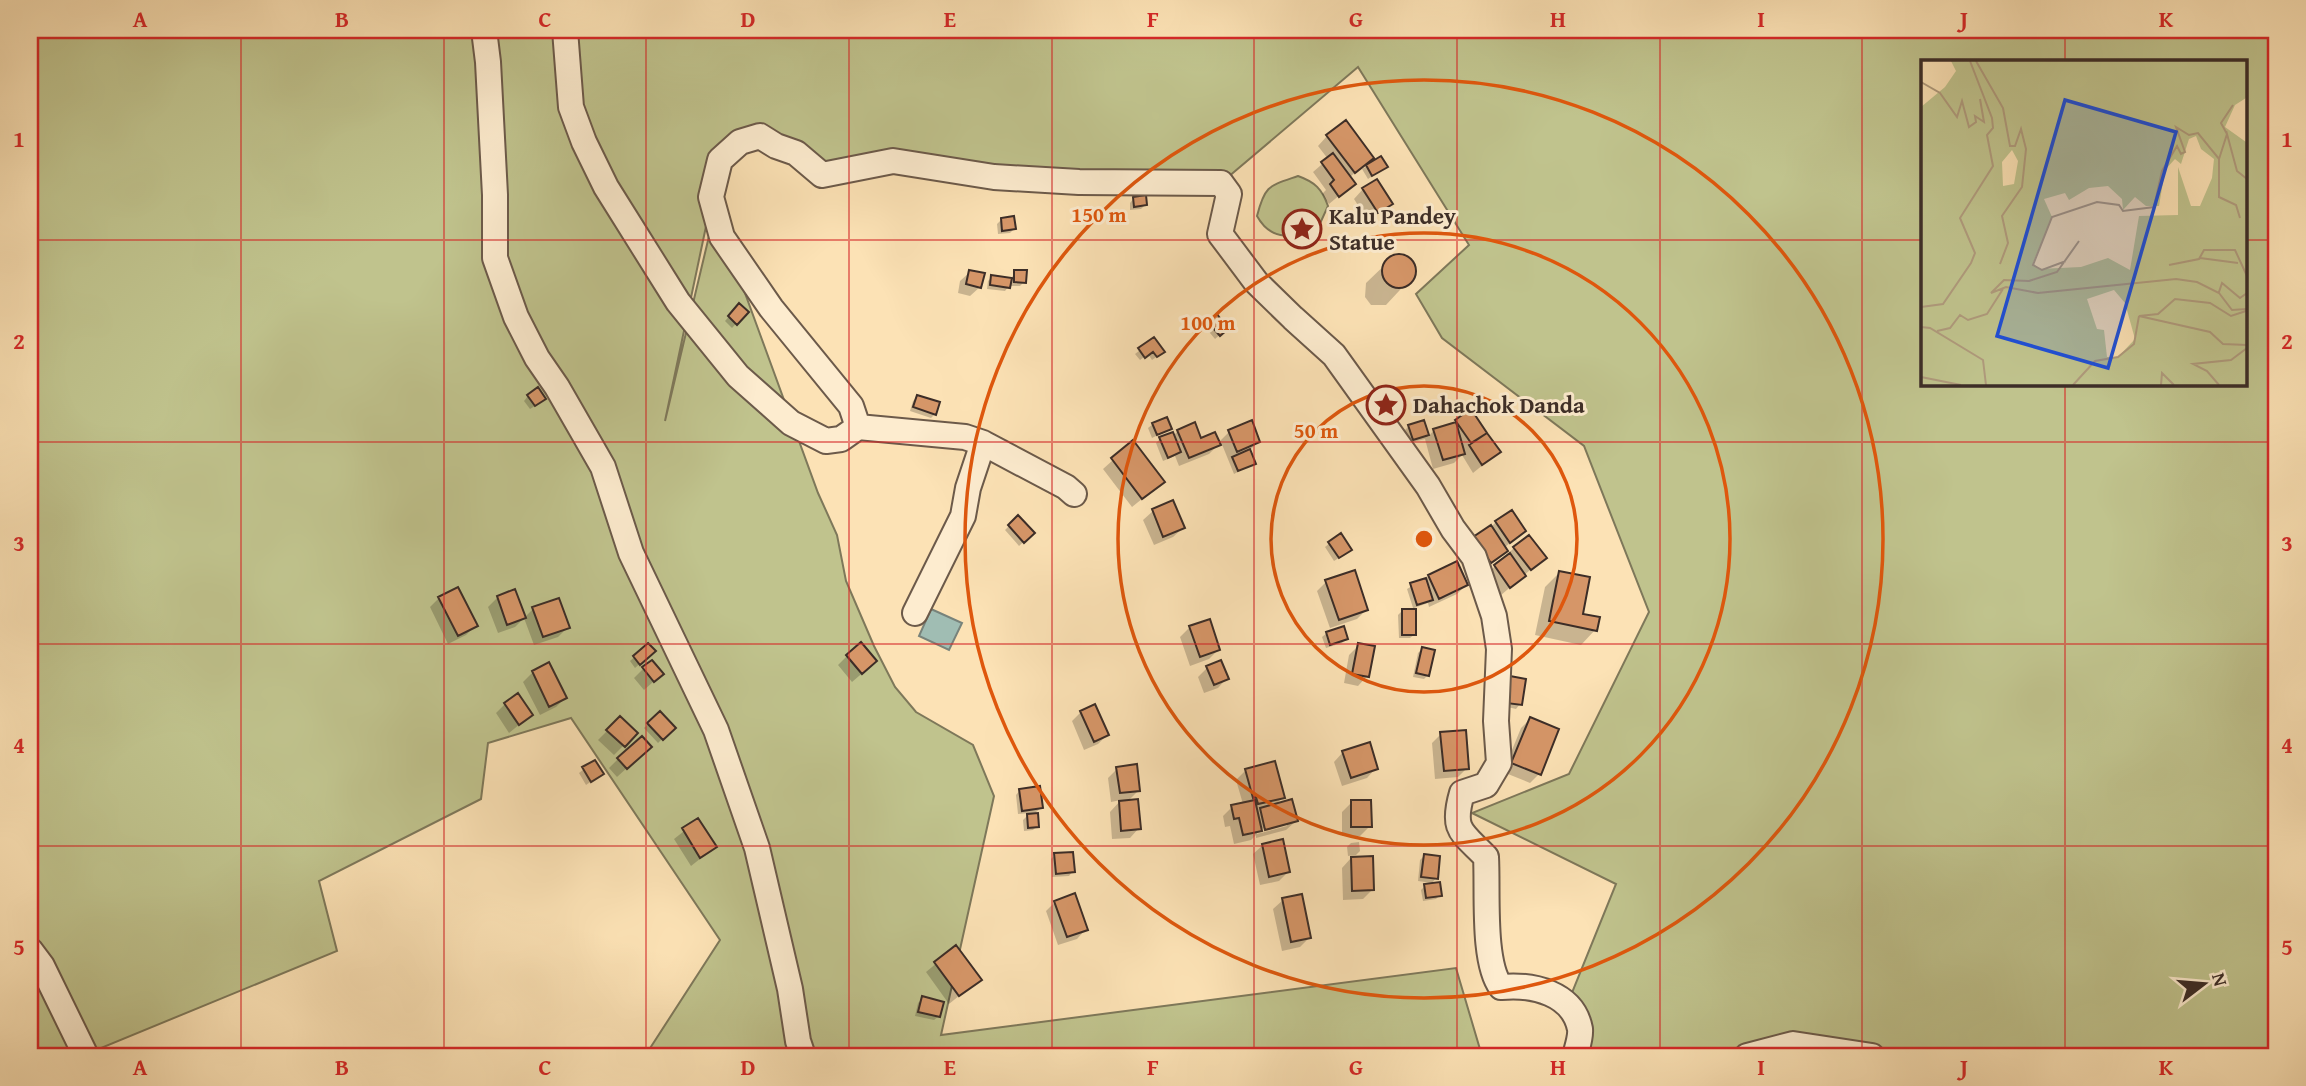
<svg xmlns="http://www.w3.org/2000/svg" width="2306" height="1086" viewBox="0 0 2306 1086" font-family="'Gentium Book Plus',serif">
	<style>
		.green { fill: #c0c38d; stroke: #7e785a; stroke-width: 2; fill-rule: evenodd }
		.water { fill: #a0bdb3; stroke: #78837b; stroke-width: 2 }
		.shadow { fill: #0003; fill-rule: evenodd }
		.building { fill: #d69668; stroke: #3c2d27; stroke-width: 2 }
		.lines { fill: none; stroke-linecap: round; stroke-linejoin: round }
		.minor-casing { stroke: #6c5a4a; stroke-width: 28 }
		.minor { stroke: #fdeccf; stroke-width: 24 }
		.grid { fill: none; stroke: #d62828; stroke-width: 2; stroke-opacity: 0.55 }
		.ring { fill: none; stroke: #df570d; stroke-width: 3.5 }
		.labels { text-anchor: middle; stroke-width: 6; stroke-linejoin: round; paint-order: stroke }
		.poi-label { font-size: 23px; font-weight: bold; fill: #3c2d27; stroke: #fdeccf; text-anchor: start }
		.inset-road { fill: none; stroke: #af9a7c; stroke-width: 2 }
		.view { fill: #1d4ed8; fill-opacity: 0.15; stroke: #1d4ed8; stroke-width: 3.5 }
		.inset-edge { fill: none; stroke: #3c2d27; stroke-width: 3.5 }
		.centre { fill: #df570d; stroke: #fdeccf; stroke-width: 3.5 }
		.ring-label { font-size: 21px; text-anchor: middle; font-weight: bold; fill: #df570d; stroke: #fdeccf; stroke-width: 6; stroke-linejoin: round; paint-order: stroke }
		.neatline { fill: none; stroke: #d62828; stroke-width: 2.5 }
		.grid-label { font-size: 23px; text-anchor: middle; font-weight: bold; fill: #d62828 }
	</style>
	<rect width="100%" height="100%" fill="#fce2b5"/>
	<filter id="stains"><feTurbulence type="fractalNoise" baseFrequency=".00286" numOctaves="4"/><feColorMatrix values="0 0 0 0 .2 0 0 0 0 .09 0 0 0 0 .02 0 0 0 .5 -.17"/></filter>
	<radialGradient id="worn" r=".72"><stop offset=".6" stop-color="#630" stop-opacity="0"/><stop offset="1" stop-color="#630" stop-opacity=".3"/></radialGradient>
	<!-- green -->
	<path class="green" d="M30 30H2276V1056H1581L1567 1005 1616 884 1472 813 1569 774 1649 612 1584 446 1442 338 1416 294 1469 245 1358 67 1221 183 893 161 822 175 760 136 720 160 665 421 715 211 818 493 837 535 846 581 874 646 895 687 916 712 973 745 994 796 941 1035 1456 968 1482 1056H645L720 940 571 718 488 743 481 799 319 881 337 951 96 1050 98 1056H30ZM1923 61H2245V383H1923Z
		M1298 176C1315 182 1322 189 1328 206L1318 228C1294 237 1272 243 1257 216 1265 185 1269 186 1298 176Z"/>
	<!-- water -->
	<path class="water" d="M931 609 962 623 949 650 919 636Z"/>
	<!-- shadow -->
	<path class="shadow" d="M1327 136 1372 157 1349 178 1353 184 1329 204 1322 194 1326 190 1313 172 1328 159 1318 146Z
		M1381 158 1386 167 1368 179 1362 169Z
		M1363 189 1390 204 1368 221 1354 199Z
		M1134 198 1145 205 1141 209 1130 210V203Z
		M1002 219 1014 229 1010 233 998 234 997 224Z
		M1393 257 1407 259 1413 267 1412 277 1386 305H1371L1365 297 1366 283Z
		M970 272 980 287 970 296 958 293 960 281Z
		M1015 272 1024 282 1020 286H1009L1005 291 987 289 988 281 992 277 1011 279Z
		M739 305 747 312 732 328 725 321Z
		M1217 317 1222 333 1215 339 1205 327Z
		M1154 339 1158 356 1152 360 1148 354 1140 360 1135 354Z
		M528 396 540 403 530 409 524 401Z
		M917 397 935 414 931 418 910 411 913 401Z
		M1471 411 1499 452 1473 473 1462 455 1454 463 1433 469 1425 439 1409 443 1405 430 1409 426 1423 422 1428 437 1434 430 1452 425Z
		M1153 424 1170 429 1152 438 1148 428Z
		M1178 431 1200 440 1218 443 1229 432 1258 442 1249 451 1254 463 1234 474 1221 442 1209 454 1179 466 1175 456 1163 461 1156 443 1160 439 1173 436Z
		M1132 443 1163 482 1132 507 1103 469Z
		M1153 511 1183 528 1173 537 1154 545 1143 520Z
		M1018 517 1033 533 1019 546 1005 530Z
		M1496 522 1524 531 1504 548 1506 551 1497 560 1481 571 1490 528Z
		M1330 543 1345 554 1334 561 1325 547Z
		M1514 548 1544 558 1500 596 1486 575Z
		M1559 573 1581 615 1595 630 1581 645 1535 635 1545 587Z
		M1429 576 1466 585 1457 594 1429 607 1428 603 1414 608 1415 634 1410 638H1399L1398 615 1402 611H1414L1407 589Z
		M1326 582 1366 610 1357 619 1330 628 1317 591Z
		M498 597 524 618 533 609 568 627 558 637 534 645 524 618 515 627 498 633 488 607Z
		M439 598 475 626 466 635 448 644 430 607Z
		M1190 627 1218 650 1209 659 1190 666 1180 637Z
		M1327 633 1346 639 1342 643 1326 648 1322 637Z
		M648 645 654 651 635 668 630 661Z
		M1359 645 1367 676 1358 686 1344 683 1349 655Z
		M1422 649 1428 675 1424 679 1413 677 1418 653Z
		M847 656 866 670 852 682 838 665Z
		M548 664 565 698 556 707 540 715 523 682 533 672Z
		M1207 668 1227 678 1218 688 1204 693 1198 677Z
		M643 669 662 674 644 690 634 678Z
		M1507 682 1520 704 1516 709 1503 706Z
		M505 704 531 715 509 733 496 713Z
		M1081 712 1107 735 1098 744 1084 750 1072 721Z
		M660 713 673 728 658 743 644 728Z
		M620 718 636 733 614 755 598 740Z
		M1530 719 1539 774 1530 783 1503 772 1521 728Z
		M1441 734 1467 768 1458 777 1435 779 1432 743Z
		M1343 752 1376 768 1367 778 1342 786 1334 762Z
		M640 756 617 777 609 768 618 759Z
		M584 769 602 774 586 785 579 773Z
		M1117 769 1139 790 1127 802 1139 828 1130 838 1112 839 1110 812 1121 800 1111 802 1108 778Z
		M1246 770 1283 797 1274 806 1296 821 1286 830 1256 838V835L1251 840 1234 844 1230 826 1225 827 1223 816 1232 807 1243 804 1236 780ZM1287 822V826L1257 834V830Z
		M1020 790 1041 808 1036 812 1037 826 1033 830 1024 831 1023 820 1030 813 1018 814 1016 795Z
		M1352 802 1370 826 1360 836H1342V812Z
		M698 820 715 847 691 866 674 839Z
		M1359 842 1360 851 1356 855 1348 856 1347 847 1351 843Z
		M1263 845 1288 872 1279 881 1260 885 1253 854Z
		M1055 855 1073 871 1069 876 1052 877 1051 859Z
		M1424 856 1436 878 1432 883 1418 881 1420 860Z
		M1351 858 1372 890 1363 899 1343 900 1342 868Z
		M1425 886 1440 895 1436 899 1423 901 1421 890Z
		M1283 900 1309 938 1300 947 1282 951 1273 909Z
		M1055 902 1086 929 1077 939 1058 945 1046 911Z
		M956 947 980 979 949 1004 926 972Z
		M923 998 939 1016 934 1020 915 1016 918 1003Z"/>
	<!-- building -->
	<path class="building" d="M1346 120 1374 158 1355 173 1326 135Z
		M1333 153 1356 184 1339 197 1330 184 1334 180 1321 162Z
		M1381 156 1388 167 1372 176 1366 165Z
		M1377 179 1393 204 1378 213 1362 188Z
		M1146 195 1147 205 1134 207 1133 197Z
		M1014 216 1016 229 1002 231 1001 218Z
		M1382 271a17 17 0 1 1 34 0a17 17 0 1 1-34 0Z
		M969 270 985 273 981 288 966 284Z
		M1014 270H1027L1026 283 1014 282Z
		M991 275 1012 278 1010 288 990 285Z
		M739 303 749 312 737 325 728 316Z
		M1217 314 1228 329 1220 336 1208 322Z
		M1154 337 1165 352 1157 357 1153 352 1145 358 1138 348Z
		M538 387 546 399 535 406 527 395Z
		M917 395 940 402 936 415 913 407Z
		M1471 409 1487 433 1471 443 1455 420Z
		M1167 417 1172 429 1157 435 1152 423Z
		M1252 420 1260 442 1237 452 1228 430Z
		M1424 420 1429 435 1413 440 1408 425Z
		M1195 422 1201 438 1215 432 1221 445 1189 458 1177 430Z
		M1456 422 1465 454 1443 460 1433 429Z
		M1173 432 1181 452 1168 458 1159 437Z
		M1487 433 1501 452 1482 465 1469 445Z
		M1133 440 1165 482 1142 499 1111 458Z
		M1250 449 1256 464 1238 471 1232 457Z
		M1173 500 1185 528 1163 537 1152 509Z
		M1512 510 1526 531 1510 543 1495 521Z
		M1018 515 1035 533 1024 543 1008 525Z
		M1491 525 1508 551 1491 563 1473 537Z
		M1341 533 1352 550 1339 558 1328 542Z
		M1529 535 1547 558 1531 570 1513 547Z
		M1510 553 1526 576 1510 588 1494 565Z
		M1457 561 1468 585 1439 599 1428 575Z
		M1355 570 1368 610 1339 620 1325 580Z
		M1559 571 1590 577 1583 614 1600 617 1597 631 1549 621Z
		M1426 578 1433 600 1417 605 1410 583Z
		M458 587 478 626 458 636 438 597Z
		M515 589 526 618 507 625 497 596Z
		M559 598 570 628 543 637 532 607Z
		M1402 609H1416V635H1402Z
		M1210 619 1220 650 1200 657 1189 626Z
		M1344 626 1348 639 1330 645 1326 632Z
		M861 642 877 661 862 674 846 655Z
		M648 643 656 651 640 665 633 656Z
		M1358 643 1375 646 1369 677 1352 674Z
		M1422 647 1435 650 1429 676 1416 673Z
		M652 660 664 674 654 682 642 667Z
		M1221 660 1229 679 1214 685 1206 666Z
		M549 662 567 698 549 707 532 671Z
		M1510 676 1526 679 1522 705 1506 703Z
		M518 693 533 715 519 725 504 703Z
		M1095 704 1109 735 1094 742 1080 711Z
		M660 711 676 728 663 740 647 723Z
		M620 716 638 733 625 747 606 730Z
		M1530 717 1559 729 1541 775 1511 763Z
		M1466 730 1469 769 1444 771 1440 732Z
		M642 736 652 747 627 769 617 758Z
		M1370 742 1378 769 1351 778 1342 751Z
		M595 760 604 774 591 782 582 767Z
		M1275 761 1285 798 1258 804 1256 797 1253 798 1245 769Z
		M1137 764 1140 791 1120 793 1116 767Z
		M1040 786 1043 808 1022 811 1019 789Z
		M1138 799 1141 829 1121 831 1119 801Z
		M1292 799 1298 821 1265 830 1260 808Z
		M1255 800 1262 831 1243 835 1239 818 1234 819 1231 805Z
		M1351 800H1371L1372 827H1351Z
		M1038 813 1039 827 1028 828 1027 814Z
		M698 818 717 847 700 858 682 828Z
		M1283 839 1290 872 1269 877 1262 844Z
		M1073 852 1075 872 1056 874 1054 853Z
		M1424 854 1440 856 1438 879 1421 877Z
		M1373 856 1374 890 1352 891 1351 857Z
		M1440 882 1442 896 1426 898 1424 884Z
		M1075 893 1088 930 1067 937 1054 901Z
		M1302 894 1311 938 1291 942 1282 898Z
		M956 945 982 980 959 996 934 962Z
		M922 996 944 1002 940 1017 918 1012Z"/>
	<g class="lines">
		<defs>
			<path id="minor" d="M484 30 488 62 495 195V258L516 317 537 358 557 387 603 467 631 553 716 730 757 848 790 989 798 1041 803 1056
				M565 30 571 107 584 142 606 187 678 302 738 376 791 423 826 441 841 439 858 427 965 437 983 443 1066 487 1074 494
				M858 427 851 406 771 308 722 237 711 197 720 160 740 142 760 136 776 146 796 153 822 175 893 161 994 177 1079 182 1221 183 1229 194 1220 234 1256 282 1293 318 1334 355 1428 486 1453 529 1474 557 1494 616 1499 649 1496 721 1499 763 1486 785 1462 793C1451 831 1462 832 1486 857 1488 891 1482 962 1501 987 1533 984 1573 993 1580 1029 1581 1037 1577 1048 1575 1056
				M915 613 963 516 968 488 983 443
				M30 950 42 966 86 1056
				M1747 1056 1793 1044 1872 1056"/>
		</defs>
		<!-- minor casing -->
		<use href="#minor" class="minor-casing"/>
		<!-- minor -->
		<use href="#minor" class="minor"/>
	</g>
	<!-- grid -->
	<path class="grid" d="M241 30V1056M444 30V1056M646 30V1056M849 30V1056M1052 30V1056M1254 30V1056M1457 30V1056M1660 30V1056M1862 30V1056M2065 30V61M30 240H1923M2245 240H2276M2065 383V1056M30 442H2276M30 644H2276M30 846H2276"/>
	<!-- distance rings -->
	<g class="ring">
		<circle cx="1424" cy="539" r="153"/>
		<circle cx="1424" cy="539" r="306"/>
		<circle cx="1424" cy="539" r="459"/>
	</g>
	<!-- icons -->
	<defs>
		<symbol id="sight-ring" viewBox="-11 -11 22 22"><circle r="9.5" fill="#fdeccf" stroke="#8f2418" stroke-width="1.5"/><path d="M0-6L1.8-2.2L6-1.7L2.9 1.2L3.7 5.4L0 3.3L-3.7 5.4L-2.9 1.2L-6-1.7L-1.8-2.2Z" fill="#8f2418"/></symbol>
	</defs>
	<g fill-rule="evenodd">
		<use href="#sight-ring" x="1280" y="207" width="44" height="44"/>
		<use href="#sight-ring" x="1364" y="383" width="44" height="44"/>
	</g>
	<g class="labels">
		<!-- poi labels -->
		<g class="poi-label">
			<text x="1329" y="224">Kalu Pandey<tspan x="1329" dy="26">Statue</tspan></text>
			<text x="1413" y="413">Dahachok Danda</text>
		</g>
	</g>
	<!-- overview -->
	<g transform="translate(1921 60)">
		<rect width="326" height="326" fill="#fce2b5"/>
		<path d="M30 1H325V38L314 45 304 67 325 82V325H0V47L24 27 35 11ZM275 76 280 89 293 99 291 118 279 146H270L257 107V155L218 156 209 210 187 198 160 207 118 209 112 203 131 157 123 139 144 133 148 140 168 128 187 126 201 139 202 150 214 137 225 146H238L244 110 254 99 260 104 268 79ZM91 90 97 101 93 124 82 126 81 102ZM193 230 204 243 214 279 197 297H186L183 270 176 269 166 239Z" fill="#c0c38d" fill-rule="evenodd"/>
		<path class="inset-road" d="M55 1 82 48 89 86H94L100 69 105 89 101 127 81 156 87 183 79 204M0 22 19 33 36 57 41 41 48 67 55 62 54 56 63 62 59 39M306 74 300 63 312 45M298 99V137L315 145 319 158M158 181 136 212 108 221 83 220 70 233 85 227 117 233 255 219 276 222 298 233 311 250 326 249M279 198 317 203M145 201 121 210 112 205 131 157 176 142 198 145 202 151 233 147 241 111 256 86 260 94 264 92 255 67 268 75 277 73 298 99 306 74 316 111 326 119M248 205 278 199 283 190H314L326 216M298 232 301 223 319 238 326 233M0 247 22 244 50 203 54 193 39 158 72 106 66 75 72 68 71 58 49 1M325 251 310 256 289 243 254 239 237 254 218 256 289 272 302 284 326 285M0 267 9 268 62 300 65 325M16 271 29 268 39 255 47 260 66 254 82 229M0 317 40 325M152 325 174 301 197 297 213 284 218 256M240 325 241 313 253 325M298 325 286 311 272 304 310 300 326 288"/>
		<path class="view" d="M144 40 255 72 187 308 76 276Z"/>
		<rect width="326" height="326" class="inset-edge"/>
	</g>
	<circle cx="1424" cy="539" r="10" class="centre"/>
	<g class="ring-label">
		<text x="1099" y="222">150 m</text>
		<text x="1208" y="330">100 m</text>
		<text x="1316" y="438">50 m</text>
	</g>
	<!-- margin -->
	<rect width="2306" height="1086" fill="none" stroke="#fce2b5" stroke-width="77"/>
	<!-- north arrow -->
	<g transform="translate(2204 984) rotate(74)" stroke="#fdeccf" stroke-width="5" paint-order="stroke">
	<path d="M0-5L12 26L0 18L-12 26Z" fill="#3c2d27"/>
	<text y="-10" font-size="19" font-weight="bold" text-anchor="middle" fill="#3c2d27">N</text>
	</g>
	<rect x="38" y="38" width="2230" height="1010" class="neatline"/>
	<g class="grid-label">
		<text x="140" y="27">A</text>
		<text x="342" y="27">B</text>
		<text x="545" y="27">C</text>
		<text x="748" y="27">D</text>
		<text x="950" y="27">E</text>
		<text x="1153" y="27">F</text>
		<text x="1356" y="27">G</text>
		<text x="1558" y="27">H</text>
		<text x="1761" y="27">I</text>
		<text x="1964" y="27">J</text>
		<text x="2166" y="27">K</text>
		<text x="19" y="147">1</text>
		<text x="2287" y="147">1</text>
		<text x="19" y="349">2</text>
		<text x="2287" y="349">2</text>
		<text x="19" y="551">3</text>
		<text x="2287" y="551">3</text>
		<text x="19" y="753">4</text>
		<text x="2287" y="753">4</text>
		<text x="19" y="955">5</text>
		<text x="2287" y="955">5</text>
		<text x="140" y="1075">A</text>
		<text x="342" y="1075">B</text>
		<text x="545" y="1075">C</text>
		<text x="748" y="1075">D</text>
		<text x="950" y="1075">E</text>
		<text x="1153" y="1075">F</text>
		<text x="1356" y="1075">G</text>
		<text x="1558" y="1075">H</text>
		<text x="1761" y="1075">I</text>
		<text x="1964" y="1075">J</text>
		<text x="2166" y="1075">K</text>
	</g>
	<rect width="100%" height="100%" filter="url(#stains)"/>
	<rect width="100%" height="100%" fill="url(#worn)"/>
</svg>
